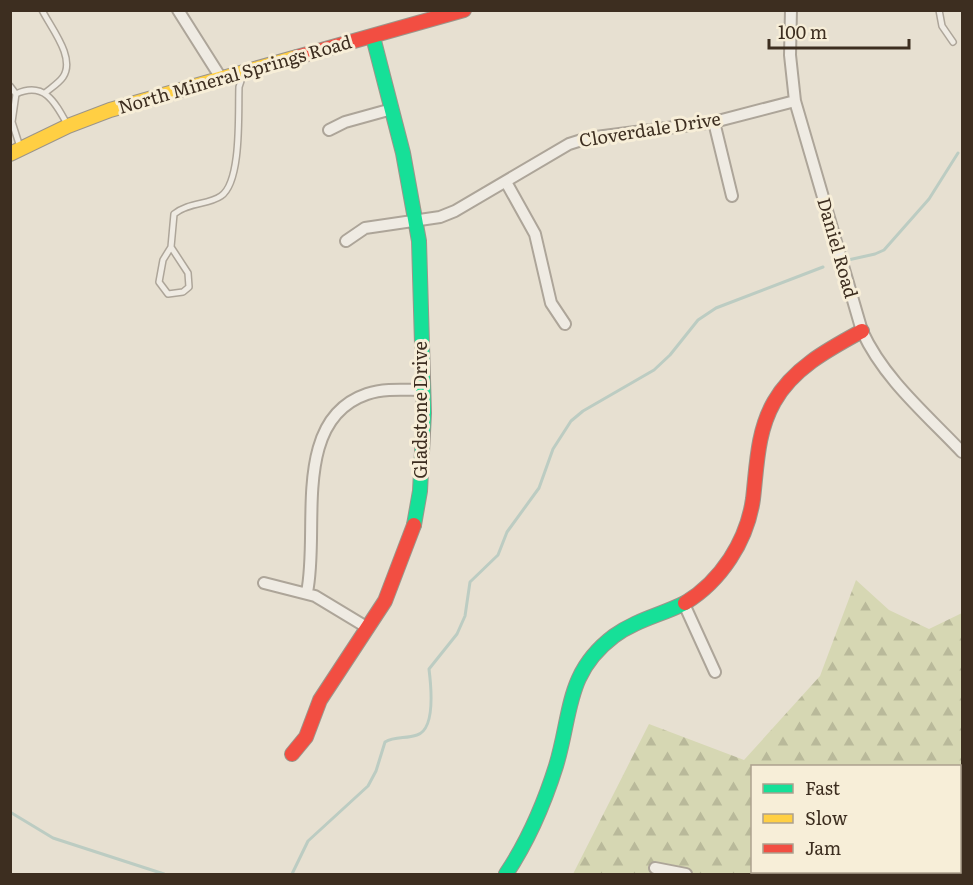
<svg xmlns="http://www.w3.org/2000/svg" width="973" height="885" viewBox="0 0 973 885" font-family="Literata,serif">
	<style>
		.forest { fill: url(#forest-firs) }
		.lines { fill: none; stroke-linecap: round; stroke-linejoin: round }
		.stream { stroke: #bcccc2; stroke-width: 3 }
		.lane-casing { stroke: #ada599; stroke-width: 8 }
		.street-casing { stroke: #ada599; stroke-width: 14 }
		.fast-casing { stroke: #9c958a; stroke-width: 16 }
		.slow-casing { stroke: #9c958a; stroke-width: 16 }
		.jam-casing { stroke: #9c958a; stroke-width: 16 }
		.lane { stroke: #efebe3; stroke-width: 5 }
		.street { stroke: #efebe3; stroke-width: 10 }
		.fast { stroke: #16e098; stroke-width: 14 }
		.slow { stroke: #ffcf43; stroke-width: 14 }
		.jam { stroke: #f24e42; stroke-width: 14 }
		.labels { text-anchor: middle; stroke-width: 6; stroke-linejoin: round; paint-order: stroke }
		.street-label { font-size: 18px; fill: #3d2e20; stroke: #f7eed8 }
	</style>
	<defs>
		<pattern id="forest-firs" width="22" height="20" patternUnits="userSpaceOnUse" patternTransform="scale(1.5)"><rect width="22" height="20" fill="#d6d7b3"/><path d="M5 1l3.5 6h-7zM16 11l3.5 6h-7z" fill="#b9b99a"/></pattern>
	</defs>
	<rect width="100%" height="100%" fill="#e7e0d1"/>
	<!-- forest -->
	<path class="forest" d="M856 580 889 610 929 629 962 613V806H960V766H752V872H920L930 874H573L649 724 744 760 820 676Z"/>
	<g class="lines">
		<!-- stream -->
		<path class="stream" d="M848 260 875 254 884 250 929 199 958 153
			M10 812 53 838 164 874
			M292 874 308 841 368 786 376 771 385 742C395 736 406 739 417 735 436 729 431 685 429 669L457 634 465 616 470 582 498 555 507 532 539 488 553 449 571 421 583 411 654 370 670 355 698 320 716 308 823 267"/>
		<defs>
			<path id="lane" d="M42 10C51 28 76 58 63 77 59 83 51 88 45 93
				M939 10 942 26 953 42
				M10 86 16 94
				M20 147 12 122 16 94C44 81 55 102 67 124
				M171 247 163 260 159 282 168 294 183 292 189 287 188 273 171 247 174 214C189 202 208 205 221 196 242 182 238 111 239 87L243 75
				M960 817 962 818"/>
			<path id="street" d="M178 10 221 78
				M791 10 790 55 795 101 862 331C884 379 926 414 962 452
				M714 122 732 196
				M329 130 345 122 392 109
				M506 182 535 234 551 303 565 324
				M346 241 365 228 440 217 455 211 569 144 588 138 714 122 795 101
				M264 583 315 596 368 628
				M307 592C320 531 290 420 367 394 385 388 404 390 422 390
				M684 604 715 672
				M655 868 686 874"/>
			<path id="fast" d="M373 37 403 153 419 241 424 413 420 491 414 525
				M506 874C528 841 544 804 556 766 572 714 565 673 614 636 636 620 661 615 685 603"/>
			<path id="slow" d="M10 154 68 126 110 110 297 57"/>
			<path id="jam" d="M297 57 464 10
				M685 603C721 581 747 541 753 499 757 465 757 432 774 402 793 368 829 349 862 331
				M292 754 306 737 320 700 385 601 414 525"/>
		</defs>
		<!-- lane casing -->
		<use href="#lane" class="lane-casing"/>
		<!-- street casing -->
		<use href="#street" class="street-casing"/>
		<!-- fast casing -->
		<use href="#fast" class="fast-casing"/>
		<!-- slow casing -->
		<use href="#slow" class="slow-casing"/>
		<!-- jam casing -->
		<use href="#jam" class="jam-casing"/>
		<!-- lane -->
		<use href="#lane" class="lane"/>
		<!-- street -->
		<use href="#street" class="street"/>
		<!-- fast -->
		<use href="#fast" class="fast"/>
		<!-- slow -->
		<use href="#slow" class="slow"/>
		<!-- jam -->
		<use href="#jam" class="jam"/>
	</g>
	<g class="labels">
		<!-- street labels -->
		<g class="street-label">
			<text transform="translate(235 75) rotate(-16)" y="6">North Mineral Springs Road</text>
			<text transform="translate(650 130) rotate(-9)" y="6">Cloverdale Drive</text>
			<text transform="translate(837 248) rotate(74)" y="6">Daniel Road</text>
			<text transform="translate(421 410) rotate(-90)" y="6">Gladstone Drive</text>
		</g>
	</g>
	<!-- border -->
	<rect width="973" height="885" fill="none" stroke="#3d2e20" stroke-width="24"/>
	<!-- legend -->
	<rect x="751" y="765" width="210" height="108" fill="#f7eed8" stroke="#ada18e" stroke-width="1.5"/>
	<rect x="763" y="784" width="30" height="9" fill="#16e098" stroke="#ada18e" stroke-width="1.5"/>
	<text x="805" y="795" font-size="18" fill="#3d2e20">Fast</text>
	<rect x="763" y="814" width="30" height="9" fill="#ffcf43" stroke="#ada18e" stroke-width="1.5"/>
	<text x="805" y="825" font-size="18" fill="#3d2e20">Slow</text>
	<rect x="763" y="844" width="30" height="9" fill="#f24e42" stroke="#ada18e" stroke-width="1.5"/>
	<text x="805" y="855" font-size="18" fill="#3d2e20">Jam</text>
	<!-- scale -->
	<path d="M769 39v9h140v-9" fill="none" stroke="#3d2e20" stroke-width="3"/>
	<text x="778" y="39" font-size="18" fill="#3d2e20" stroke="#f7eed8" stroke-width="4.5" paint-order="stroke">100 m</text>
</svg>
